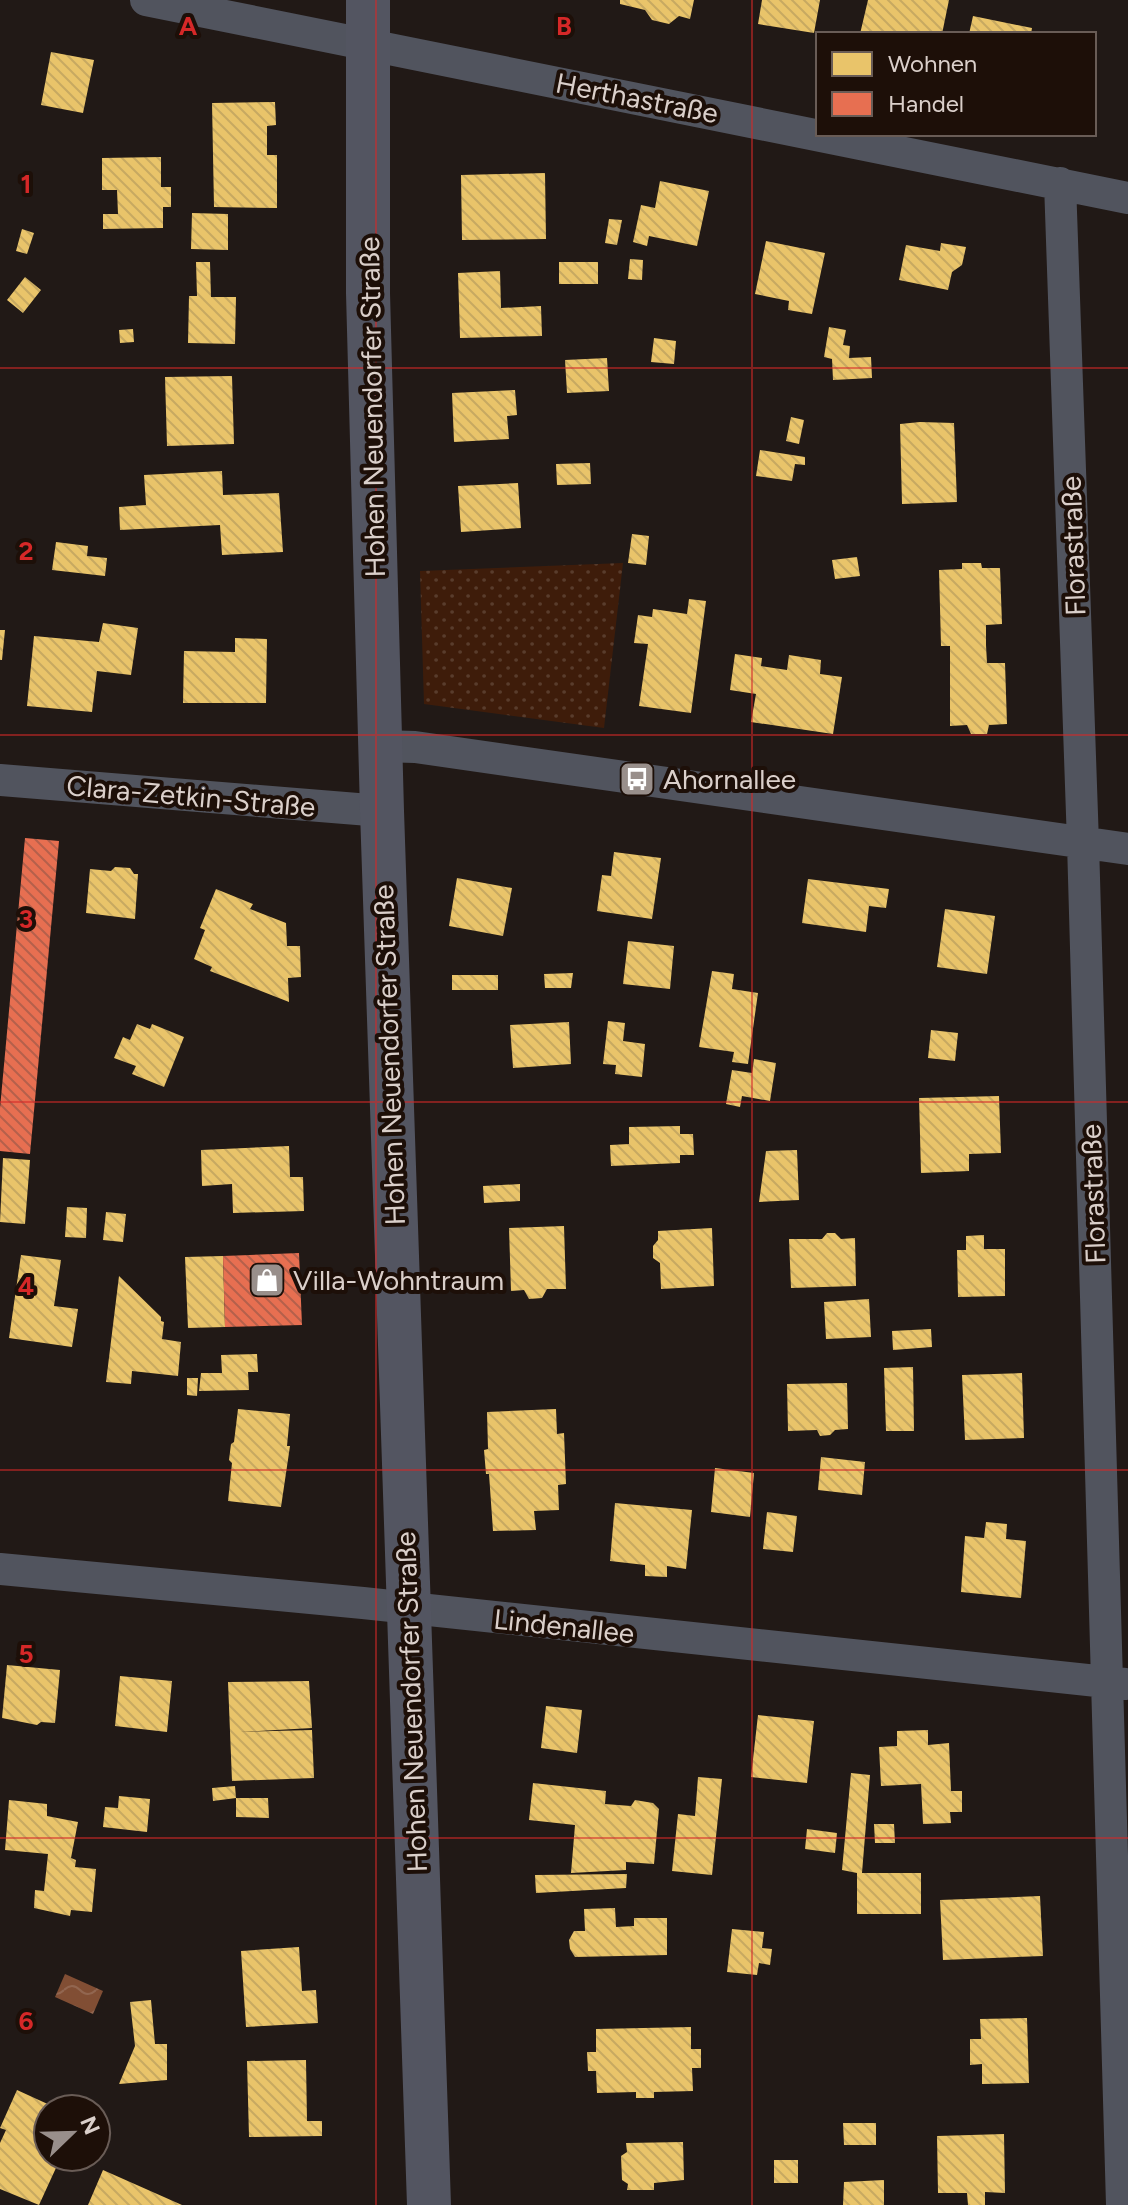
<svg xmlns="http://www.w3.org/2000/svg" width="1128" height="2205" viewBox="0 0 1128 2205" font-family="Figtree,sans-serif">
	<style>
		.grass { fill: url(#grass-dots) }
		.water { fill: url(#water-waves) }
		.homes { fill: url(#homes-back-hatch) }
		.shops { fill: url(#shops-back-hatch) }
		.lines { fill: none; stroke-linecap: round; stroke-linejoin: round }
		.minor { stroke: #51545e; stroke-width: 32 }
		.secondary { stroke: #535561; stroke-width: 44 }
		.grid { fill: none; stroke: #d62828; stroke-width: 2; stroke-opacity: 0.55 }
		.labels { text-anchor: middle; stroke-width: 8; stroke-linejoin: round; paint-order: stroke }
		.street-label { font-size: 28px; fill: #dacfca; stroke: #1d0f08 }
		.poi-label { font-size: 28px; fill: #dacfca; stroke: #1d0f08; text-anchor: start }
		.grid-label { font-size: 26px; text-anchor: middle; font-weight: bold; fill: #d62828; stroke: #1d0f08; stroke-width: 8; stroke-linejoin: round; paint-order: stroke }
	</style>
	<defs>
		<pattern id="grass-dots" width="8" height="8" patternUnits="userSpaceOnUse" patternTransform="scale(2)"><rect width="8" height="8" fill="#3e1c0a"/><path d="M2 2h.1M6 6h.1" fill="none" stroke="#593c2c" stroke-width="1.8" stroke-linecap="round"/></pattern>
		<pattern id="water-waves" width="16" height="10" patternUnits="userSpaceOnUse" patternTransform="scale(2)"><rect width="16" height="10" fill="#814e34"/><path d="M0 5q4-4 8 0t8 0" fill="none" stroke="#926650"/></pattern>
		<pattern id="homes-back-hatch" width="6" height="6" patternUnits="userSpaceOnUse" patternTransform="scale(2)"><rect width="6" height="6" fill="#e9c46a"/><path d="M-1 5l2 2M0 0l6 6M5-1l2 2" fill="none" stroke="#c7a961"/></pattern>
		<pattern id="shops-back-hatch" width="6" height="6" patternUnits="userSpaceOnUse" patternTransform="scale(2)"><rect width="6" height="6" fill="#e76f51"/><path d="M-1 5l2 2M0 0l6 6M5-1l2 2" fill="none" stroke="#b5604b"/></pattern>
	</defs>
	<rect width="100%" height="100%" fill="#211916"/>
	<!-- grass -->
	<path class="grass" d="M623 563 604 728 424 704 420 571Z"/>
	<!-- water -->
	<path class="water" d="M65 1974 103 1991 93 2014 55 1997Z"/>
	<!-- homes -->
	<path class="homes" d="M620 0H694L690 19 679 16 669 24 652 20 645 10 620 4Z
		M762 0H820L814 33 758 24Z
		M868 0H949L942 34 918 31 917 34H860Z
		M973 16 1032 28 1031 34H969Z
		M51 52 94 60 83 113 41 105Z
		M275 102 276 125 267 126V155H277V208L214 207 212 103Z
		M161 157V187H171V207H163V228L103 229V214H118L117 190H102V158Z
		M545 173 546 239 462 240 461 175Z
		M660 181 709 191 697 246 649 236 647 246 633 242 641 205 655 208Z
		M192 213 228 214V250L191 249Z
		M609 219 622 220 617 245 605 243Z
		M22 229 34 233 27 254 16 251Z
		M766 241 825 253 812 314 788 310 789 301 755 294Z
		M941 243 966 247 962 265 952 272 948 290 899 280 906 245 940 251Z
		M630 259 643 260 642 280 628 279Z
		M196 262H210L211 297H236L235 344 188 343 189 296H197Z
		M559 262H598V284H559Z
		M500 271 501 308 541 306 542 336 460 338 458 273Z
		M25 277 41 290 23 313 7 300Z
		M829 327 846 330 843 345 850 346 849 358 871 357 872 378 833 380 832 359 824 357Z
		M133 329 134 342 120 343 119 330Z
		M654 338 676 341 674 364 651 362Z
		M607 358 609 391 567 393 565 360Z
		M232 376 234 444 167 446 165 377Z
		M515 390 517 415 507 416 509 439 454 442 452 393Z
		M791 417 804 420 799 444 786 441Z
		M920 422 954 423 957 502 902 504 900 424Z
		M760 450 805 457V465L795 464 792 481 756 476Z
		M590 463 591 484 557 485 556 464Z
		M222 471 223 495 279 493 283 552 222 555 220 525 120 530 119 507 146 505 144 475Z
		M518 483 521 528 461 532 458 486Z
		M632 534 649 536 646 565 628 563Z
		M56 542 88 546 87 556 107 558 105 576 52 570Z
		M857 557 860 576 835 579 832 560Z
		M962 563H981L982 568H1000L1002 624 986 625V645L987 663H1005L1007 724 989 725 987 734H971L967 725 950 726V646H941L939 570 962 569Z
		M689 599 706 601 691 713 639 706 648 644 634 643 638 615 652 617 653 609 687 614Z
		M103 623 138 628 131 675 97 671 92 712 27 706 34 636 99 642Z
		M0 630H5L2 660H0Z
		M235 638 267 639 266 703H183L184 651 235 652Z
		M735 654 762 658 761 666 787 670 789 655 821 660 820 674 842 677 833 734 751 722 756 694 730 690Z
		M614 852 661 858 652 919 597 911 602 875 611 876Z
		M115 867 130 868 134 874H138L135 919 86 913 90 869 111 871Z
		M457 878 512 888 503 936 449 926Z
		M808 879 889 889 886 908 869 906 866 932 802 923Z
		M216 889 253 904 250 909 286 923 287 946H300L301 977 288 978 289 1002 210 971 212 967 194 959 205 930 200 928Z
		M945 909 995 916 987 974 937 967Z
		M628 941 674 946 670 989 623 984Z
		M712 971 734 974 732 989 758 993 748 1064 732 1062 734 1052 699 1047Z
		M573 973 571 988H545L544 974Z
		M452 975H498V990H452Z
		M608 1021 625 1023 623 1041 645 1044 642 1077 615 1074 616 1065 603 1064Z
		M569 1022 571 1064 513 1068 510 1025Z
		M137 1024 150 1029 152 1024 184 1037 164 1087 132 1074 136 1066 114 1058 123 1037 130 1040Z
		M931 1030 958 1033 955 1061 928 1058Z
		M754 1059 776 1063 770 1101 742 1096 740 1107 726 1104 732 1070 752 1073Z
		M999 1096 1001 1153 969 1154V1171L921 1173 919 1098Z
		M680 1126V1134H693L694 1155H680V1163L611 1166 610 1145 629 1144V1127Z
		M289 1146 290 1177H303L304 1211 233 1213 232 1184 202 1186 201 1150Z
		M797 1150 799 1200 759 1202 766 1151Z
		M3 1158 30 1160 25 1224 0 1222Z
		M520 1184V1201L484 1203 483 1186Z
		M67 1207 87 1208 86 1238 65 1237Z
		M106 1212 126 1214 123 1242 103 1240Z
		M564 1226 566 1289H547L542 1298 529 1299 524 1290 511 1291 509 1228Z
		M712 1228 714 1286 661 1289 660 1263 653 1258V1246L658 1240V1231Z
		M827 1233H835L841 1239 855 1238 856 1286 791 1288 789 1239H822Z
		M984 1235V1249H1005V1296L958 1297 957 1250H966V1236Z
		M21 1255 61 1260 54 1306 78 1309 72 1347 9 1338Z
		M223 1256 225 1327 188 1328 185 1257Z
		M119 1276 161 1317V1321L164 1322 162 1339 181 1342 178 1376 132 1371 131 1384 106 1382Z
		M869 1299 871 1337 826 1339 824 1302Z
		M931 1329 932 1347 893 1350 892 1331Z
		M257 1354 258 1372H248L249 1390 199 1391 201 1373H222L221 1355Z
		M913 1367 914 1431H886L884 1368Z
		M1022 1373 1024 1438 965 1440 962 1375Z
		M187 1378H198L197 1396 187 1395Z
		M847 1383 848 1429 835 1430 830 1435 820 1436 817 1430 788 1431 787 1384Z
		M238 1409 290 1414 287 1446H290L281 1507 228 1501 232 1463 229 1460 231 1444 234 1442Z
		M556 1409 557 1434 564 1433 566 1484 558 1485 559 1510 534 1511 536 1530 493 1531 489 1474H486L484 1450 488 1449 487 1412Z
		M821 1457 865 1462 862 1495 818 1490Z
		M715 1468 754 1473 750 1517 711 1512Z
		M615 1503 692 1510 686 1569 667 1566V1577L645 1576V1565L610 1561Z
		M767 1512 797 1516 793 1552 763 1549Z
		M986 1522 1007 1524 1006 1539 1026 1541 1021 1598 961 1592 965 1536 984 1538Z
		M7 1665 60 1670 55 1723 41 1722 37 1725 2 1718Z
		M120 1676 172 1681 167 1732 115 1726Z
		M309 1681 312 1728 240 1732 312 1730 314 1778 232 1781 228 1682Z
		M546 1706 582 1710 577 1753 541 1748Z
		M758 1715 814 1721 807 1783 751 1777Z
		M928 1730V1745L949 1743 951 1791H962V1812H950L951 1823 923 1824 921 1784 881 1786 879 1747 897 1746V1731Z
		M851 1773 870 1775 862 1873H921V1914H857V1873L842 1870Z
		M698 1777 722 1779 712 1875 672 1871 678 1814 695 1816Z
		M533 1783 606 1791 605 1804 631 1806 635 1800 653 1803 659 1809 654 1864 626 1862V1870L571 1873 575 1825 529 1820Z
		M235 1786 236 1798 213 1801 212 1788Z
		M119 1796 150 1799 147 1832 103 1827 105 1807 118 1808Z
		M236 1798H268L269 1818 236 1817Z
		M9 1800 47 1804V1816L78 1822 71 1858 76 1860 75 1867 96 1869 92 1912 71 1910 70 1916 34 1908 35 1890 44 1891 48 1854 5 1850Z
		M874 1824H894L895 1843H875Z
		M807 1829 837 1833 835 1853 805 1849Z
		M627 1874 626 1888 536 1893 535 1875Z
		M1040 1896 1043 1956 943 1960 940 1900Z
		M615 1908 616 1927 634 1926V1918H667V1955L575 1957 570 1949 569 1940 574 1931H585L584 1909Z
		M732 1929 764 1932 762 1948 772 1949 770 1965 759 1963 757 1975 727 1972Z
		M299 1947 302 1991 316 1990 318 2023 246 2027 241 1951Z
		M151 2000 155 2044H167V2080L119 2084 135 2046 130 2002Z
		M1027 2018 1029 2083 982 2084V2064L970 2065V2039H981L980 2019Z
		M691 2027V2049H701V2068H692L693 2091 654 2092V2098H636V2092L597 2093 596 2071H588L587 2052H596V2029Z
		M306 2060 307 2121H322V2136L249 2137 247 2061Z
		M17 2090 52 2106 48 2109 36 2142 48 2147V2157H61L39 2205 0 2189V2143L6 2130 0 2128Z
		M843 2123H876V2145H844Z
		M1004 2134 1005 2193 985 2192V2205H968L967 2193H938L937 2136Z
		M683 2142 684 2180 654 2183V2190H627L628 2184 622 2180 621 2156 627 2152 626 2143Z
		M774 2160H798V2183H774Z
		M103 2170 182 2205H88Z
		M884 2180V2205H843L844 2182Z"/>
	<!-- shops -->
	<path class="shops" d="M25 838 59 841 30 1154 0 1151V1108Z
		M299 1253 302 1325 225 1327 223 1256Z"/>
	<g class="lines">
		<!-- minor -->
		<path class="minor" d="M146 0 1128 198
			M1060 183 1083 843 1122 2205
			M380 746 415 747 1128 849
			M0 780 382 811
			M0 1569 363 1603 1125 1684"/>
		<!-- secondary -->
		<path class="secondary" d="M368 0V293L382 811 429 2205"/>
	</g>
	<!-- grid -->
	<path class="grid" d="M376 0V2205M752 0V2205M0 368H1128M0 735H1128M0 1102H1128M0 1470H1128M0 1838H1128"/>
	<!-- icons -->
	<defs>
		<symbol id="bus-square" viewBox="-11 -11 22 22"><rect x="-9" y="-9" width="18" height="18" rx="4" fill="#998f8b" stroke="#1d0f08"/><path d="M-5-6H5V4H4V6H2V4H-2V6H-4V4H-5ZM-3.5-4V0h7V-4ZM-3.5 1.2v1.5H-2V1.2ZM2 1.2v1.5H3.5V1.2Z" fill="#fff"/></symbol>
		<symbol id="shop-square" viewBox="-11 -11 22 22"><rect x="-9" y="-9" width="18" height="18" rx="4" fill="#998f8b" stroke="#1d0f08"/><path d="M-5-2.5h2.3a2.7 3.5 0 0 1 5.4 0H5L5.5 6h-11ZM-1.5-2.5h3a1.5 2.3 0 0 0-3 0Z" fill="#fff"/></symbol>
	</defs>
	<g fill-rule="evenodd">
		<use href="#bus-square" x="617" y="759" width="40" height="40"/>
		<use href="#shop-square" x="247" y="1260" width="40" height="40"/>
	</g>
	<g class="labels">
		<!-- street labels -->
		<g class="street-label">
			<text transform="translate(637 98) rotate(11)" y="10">Herthastraße</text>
			<text transform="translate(372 407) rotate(-91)" y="10">Hohen Neuendorfer Straße</text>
			<text transform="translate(1073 546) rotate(-92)" y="10">Florastraße</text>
			<text transform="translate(191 796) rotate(5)" y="10">Clara-Zetkin-Straße</text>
			<text transform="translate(389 1055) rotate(-92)" y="10">Hohen Neuendorfer Straße</text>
			<text transform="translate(1093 1194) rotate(-92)" y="10">Florastraße</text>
			<text transform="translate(564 1626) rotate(6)" y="10">Lindenallee</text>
			<text transform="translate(411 1702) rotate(-92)" y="10">Hohen Neuendorfer Straße</text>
		</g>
		<!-- poi labels -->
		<g class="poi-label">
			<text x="663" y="789">Ahornallee</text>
			<text x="293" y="1290">Villa-Wohntraum</text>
		</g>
	</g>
	<g class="grid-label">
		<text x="188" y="35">A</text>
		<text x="564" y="35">B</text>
		<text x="26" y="193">1</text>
		<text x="26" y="560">2</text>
		<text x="26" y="928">3</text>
		<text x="26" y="1295">4</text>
		<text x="26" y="1663">5</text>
		<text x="26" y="2030">6</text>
	</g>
	<!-- legend -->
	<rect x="816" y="32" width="280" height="104" fill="#1d0f08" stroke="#695c56" stroke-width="2"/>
	<rect x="832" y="52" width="40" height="24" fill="#e9c46a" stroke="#695c56" stroke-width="2"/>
	<text x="888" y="72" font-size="24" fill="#dacfca">Wohnen</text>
	<rect x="832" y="92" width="40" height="24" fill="#e76f51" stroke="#695c56" stroke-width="2"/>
	<text x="888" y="112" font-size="24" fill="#dacfca">Handel</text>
	<!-- north arrow -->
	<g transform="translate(72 2133) rotate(67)"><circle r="38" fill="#1d0f08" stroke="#695c56" stroke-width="2"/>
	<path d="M0-6L14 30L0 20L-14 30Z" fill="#998f8b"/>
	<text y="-12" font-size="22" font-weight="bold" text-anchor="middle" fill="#dacfca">N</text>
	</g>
</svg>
